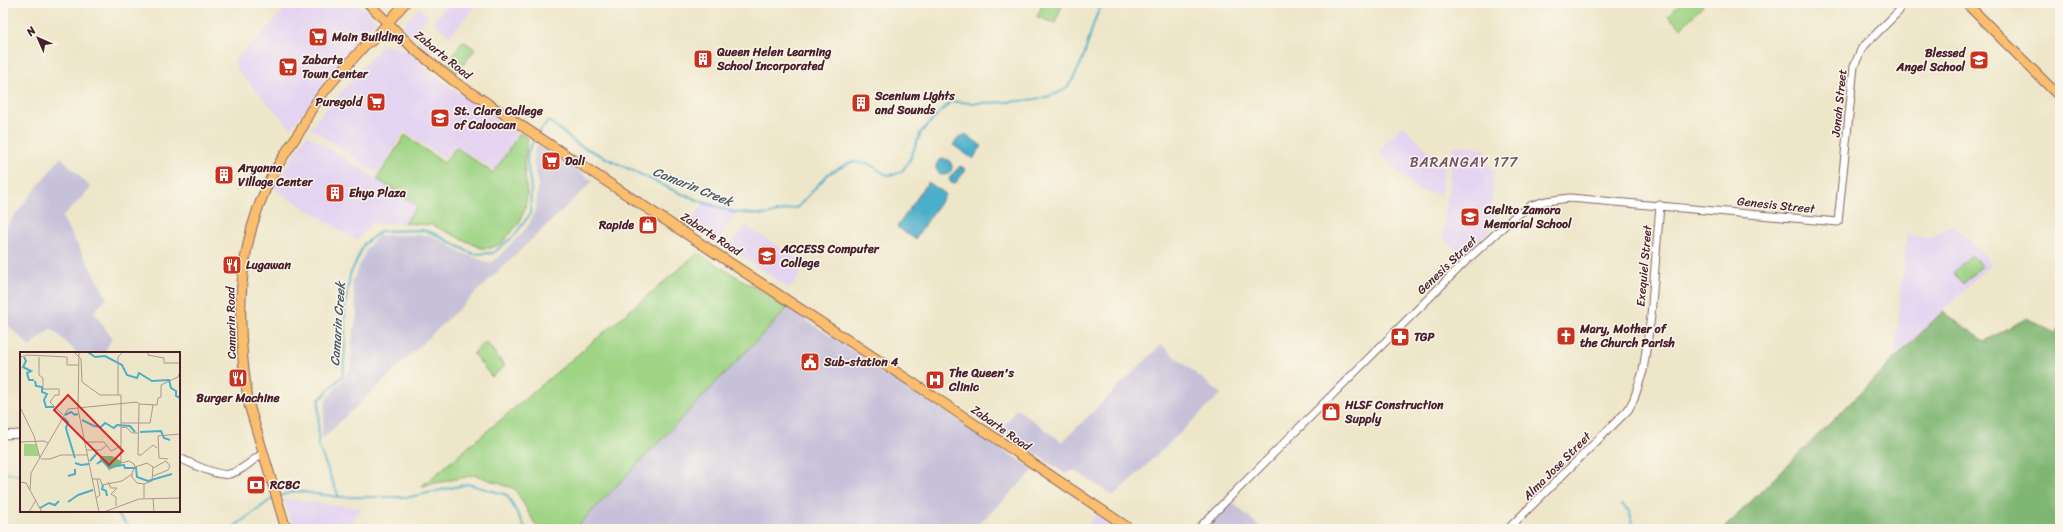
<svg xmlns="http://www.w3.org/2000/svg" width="2063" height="532" viewBox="0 0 2063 532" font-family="Sriracha,sans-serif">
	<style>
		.built { fill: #e4d3f1 }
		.industrial { fill: #c6c0d9 }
		.green { fill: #9fd485; stroke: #747a58 }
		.forest { fill: #7fb672; stroke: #646a4e }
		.water { fill: #4baeca; stroke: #4a667a }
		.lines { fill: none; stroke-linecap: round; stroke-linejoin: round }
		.stream { stroke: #4baeca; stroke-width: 2 }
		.minor-casing { stroke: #836562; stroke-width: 9 }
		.major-casing { stroke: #836562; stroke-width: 11 }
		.minor { stroke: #fff; stroke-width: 7 }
		.major { stroke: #fbbd6e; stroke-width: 9 }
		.labels { text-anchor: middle; stroke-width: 3; stroke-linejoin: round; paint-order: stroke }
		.poi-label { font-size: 12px; font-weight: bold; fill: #4a1f2b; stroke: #fbf7ec; text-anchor: start }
		.street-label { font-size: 12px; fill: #4a1f2b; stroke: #fbf7ec }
		.water-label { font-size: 13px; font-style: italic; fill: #4a586b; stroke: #fbf7ec }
		.quarter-label { font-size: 14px; letter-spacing: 1px; fill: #74526a; stroke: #fbf7ec }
		.inset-river { fill: none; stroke: #4baeca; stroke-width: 2 }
		.inset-road { fill: none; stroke: #ac968a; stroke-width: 1 }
		.view { fill: #d62828; fill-opacity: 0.15; stroke: #d62828; stroke-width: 2 }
		.inset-edge { fill: none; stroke: #4a1f2b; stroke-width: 2 }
	</style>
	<rect width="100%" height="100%" fill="#fbf7ec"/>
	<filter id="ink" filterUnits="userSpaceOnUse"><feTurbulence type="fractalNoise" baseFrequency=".025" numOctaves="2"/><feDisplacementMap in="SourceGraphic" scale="8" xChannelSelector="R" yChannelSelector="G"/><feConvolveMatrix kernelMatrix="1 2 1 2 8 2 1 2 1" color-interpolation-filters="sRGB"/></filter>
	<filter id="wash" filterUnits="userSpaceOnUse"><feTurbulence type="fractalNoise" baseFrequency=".012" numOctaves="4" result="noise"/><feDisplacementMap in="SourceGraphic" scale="16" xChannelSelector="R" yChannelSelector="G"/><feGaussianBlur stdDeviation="0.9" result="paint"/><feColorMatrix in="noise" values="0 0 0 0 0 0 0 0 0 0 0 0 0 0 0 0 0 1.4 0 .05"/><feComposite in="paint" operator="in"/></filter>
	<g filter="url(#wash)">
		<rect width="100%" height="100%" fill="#eee6c9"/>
		<!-- built -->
		<path class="built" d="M291 3H359L376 21 291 128 239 72 234 62Z
			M449 3H474L476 5 450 36 433 22Z
			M419 7 429 16 412 36 402 27Z
			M424 32 439 45 433 52 417 40Z
			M381 46 396 47 407 51 436 77 518 134 494 170 455 145 445 159 404 131 379 174 310 128Z
			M1403 125 1444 168 1441 194 1419 192 1378 151Z
			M307 135 377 179 418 206 404 223H371L357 241 273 188Z
			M1453 145 1487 149V163L1496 173 1494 175 1491 213 1499 221 1464 257 1443 237Z
			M705 200 737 210 717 244 690 225Z
			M1954 225 1992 263 1894 358 1907 235 1929 238Z
			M746 226 807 265 790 289 728 247Z
			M284 499 362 508 344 529H293Z
			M1097 513 1121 529H1086Z"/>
		<!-- industrial -->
		<path class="industrial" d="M538 144 593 181 321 440 326 400 351 369 352 341 357 315 352 282 368 247 378 236 383 235H430L439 239 462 253 487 262H493L522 233 529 225 536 208 538 183 536 170 533 162 534 152Z
			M61 157 91 188 62 217 107 298 94 312 112 338 104 353H77L51 328 30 347 3 320V230Z
			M788 308 1034 470 974 529H575Z
			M1161 345 1221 394 1114 496 1074 470 1065 474 1002 430 1016 408 1062 442Z
			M1232 502 1262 529H1205Z"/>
		<!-- green -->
		<path class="green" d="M1043 3H1063L1055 23 1037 17Z
			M1681 3H1700L1703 6 1681 28 1668 16Z
			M463 41 475 49 457 73 445 65Z
			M520 133 528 138 524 163 527 195 525 209 519 223 502 243 491 248H481L432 225 404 223 418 206 377 179 405 135 444 163 456 147 493 173Z
			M698 253 788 308 575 529H538L515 489 475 475 422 486Z
			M1971 255 1982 266 1963 284 1953 273Z
			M486 342 505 366 492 377 473 353Z"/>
		<!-- forest -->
		<path class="forest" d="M1942 312 1985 341 2027 318 2055 333 2060 329V529H1723Z"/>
		<!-- water -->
		<path class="water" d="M965 134 982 146 973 159 953 145 958 138 963 137Z
			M936 167a8 8 0 1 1 16 0a8 8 0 1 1-16 0Z
			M960 166 964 168 965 172C960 175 960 180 955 183H951L949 178Z
			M928 182 946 194 915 239 897 227Z"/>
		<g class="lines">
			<!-- stream -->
			<path class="stream" d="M1161 3H1168
				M540 131 549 121 577 144 675 191 705 203 733 212 765 215 798 207 828 174 851 162 867 163 887 175 896 174 903 170 909 161 921 132 950 102C958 101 964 103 972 103 993 103 1048 102 1065 89 1072 83 1077 72 1081 63 1088 48 1094 13 1103 3
				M3 472 21 475
				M279 496 295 491 339 497H410L468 484 507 495 526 529
				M339 497 318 445 319 400 343 375 345 347V306L350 275 364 244 381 231 422 230 433 233 473 254 493 253 514 236 530 214 531 188 527 161 528 152 534 140
				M1622 504 1629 511 1635 529
				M114 511 131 529
				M231 529 273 498"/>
		</g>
	</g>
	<g filter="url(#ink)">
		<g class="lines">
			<defs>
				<path id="minor" d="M3 435 21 434
					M179 458C191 463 217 477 229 474 241 472 253 460 263 453
					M1198 529 1465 262 1514 217 1532 205 1546 201 1570 198 1838 222 1854 66 1862 48 1899 11 1900 3
					M1508 529 1620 418 1628 410 1634 399 1643 371 1651 316 1660 205"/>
				<path id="major" d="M368 3 416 51 455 82 939 400 1130 529
					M1966 3 2060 97
					M286 529 249 405C237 334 235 260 264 193 274 169 290 146 304 125 311 101 350 63 367 43L372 41 405 3"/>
			</defs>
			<!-- minor casing -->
			<use href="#minor" class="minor-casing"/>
			<!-- major casing -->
			<use href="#major" class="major-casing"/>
			<!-- minor -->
			<use href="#minor" class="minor"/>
			<!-- major -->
			<use href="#major" class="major"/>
		</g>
	</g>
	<!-- icons -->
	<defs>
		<symbol id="supermarket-square" viewBox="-11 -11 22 22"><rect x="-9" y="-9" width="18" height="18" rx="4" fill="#c8321e" stroke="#fbf7ec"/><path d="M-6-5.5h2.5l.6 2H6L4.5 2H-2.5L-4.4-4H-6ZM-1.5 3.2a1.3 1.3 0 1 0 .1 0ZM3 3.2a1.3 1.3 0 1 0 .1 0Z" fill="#fff"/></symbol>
		<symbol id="building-square" viewBox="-11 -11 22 22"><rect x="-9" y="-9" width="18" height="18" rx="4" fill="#c8321e" stroke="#fbf7ec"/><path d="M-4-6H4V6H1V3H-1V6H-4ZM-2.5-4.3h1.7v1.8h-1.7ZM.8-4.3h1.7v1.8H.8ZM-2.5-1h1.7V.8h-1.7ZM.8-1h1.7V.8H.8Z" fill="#fff"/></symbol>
		<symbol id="school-square" viewBox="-11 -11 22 22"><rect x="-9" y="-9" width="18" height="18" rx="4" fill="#c8321e" stroke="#fbf7ec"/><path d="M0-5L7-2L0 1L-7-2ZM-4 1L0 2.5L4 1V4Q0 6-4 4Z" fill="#fff"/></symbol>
		<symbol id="university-square" viewBox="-11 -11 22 22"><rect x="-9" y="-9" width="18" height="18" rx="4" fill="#c8321e" stroke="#fbf7ec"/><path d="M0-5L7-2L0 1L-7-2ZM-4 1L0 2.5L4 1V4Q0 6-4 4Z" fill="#fff"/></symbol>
		<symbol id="shop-square" viewBox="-11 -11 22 22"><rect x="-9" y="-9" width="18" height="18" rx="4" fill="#c8321e" stroke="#fbf7ec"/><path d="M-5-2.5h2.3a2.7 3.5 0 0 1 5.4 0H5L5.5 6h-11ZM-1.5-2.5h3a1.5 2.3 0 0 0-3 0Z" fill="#fff"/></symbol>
		<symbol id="restaurant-square" viewBox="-11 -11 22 22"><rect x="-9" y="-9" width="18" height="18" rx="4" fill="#c8321e" stroke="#fbf7ec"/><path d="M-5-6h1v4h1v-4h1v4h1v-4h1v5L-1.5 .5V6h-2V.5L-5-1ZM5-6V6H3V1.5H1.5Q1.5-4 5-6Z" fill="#fff"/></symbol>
		<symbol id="church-square" viewBox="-11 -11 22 22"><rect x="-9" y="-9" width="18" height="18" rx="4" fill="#c8321e" stroke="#fbf7ec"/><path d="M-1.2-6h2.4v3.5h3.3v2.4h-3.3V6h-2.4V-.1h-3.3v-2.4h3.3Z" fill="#fff"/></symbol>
		<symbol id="pharmacy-square" viewBox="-11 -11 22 22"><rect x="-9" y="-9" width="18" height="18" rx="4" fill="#c8321e" stroke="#fbf7ec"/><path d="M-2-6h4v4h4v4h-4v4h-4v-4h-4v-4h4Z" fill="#fff"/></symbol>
		<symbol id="civic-square" viewBox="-11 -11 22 22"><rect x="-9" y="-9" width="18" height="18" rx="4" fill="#c8321e" stroke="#fbf7ec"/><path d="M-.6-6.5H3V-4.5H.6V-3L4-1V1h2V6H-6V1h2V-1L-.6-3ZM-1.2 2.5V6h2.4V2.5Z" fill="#fff"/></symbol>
		<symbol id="hospital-square" viewBox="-11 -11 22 22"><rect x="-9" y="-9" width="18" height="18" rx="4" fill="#c8321e" stroke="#fbf7ec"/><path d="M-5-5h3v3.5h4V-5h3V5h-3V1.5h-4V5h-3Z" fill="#fff"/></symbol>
		<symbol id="bank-square" viewBox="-11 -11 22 22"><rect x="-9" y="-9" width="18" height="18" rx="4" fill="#c8321e" stroke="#fbf7ec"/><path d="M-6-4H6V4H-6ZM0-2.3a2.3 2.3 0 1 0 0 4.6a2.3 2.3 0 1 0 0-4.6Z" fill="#fff"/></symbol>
	</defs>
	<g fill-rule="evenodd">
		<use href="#supermarket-square" x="307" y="26" width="22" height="22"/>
		<use href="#building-square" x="692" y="48" width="22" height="22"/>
		<use href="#school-square" x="1968" y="49" width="22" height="22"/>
		<use href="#supermarket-square" x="277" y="56" width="22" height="22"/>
		<use href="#supermarket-square" x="365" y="91" width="22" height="22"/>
		<use href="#building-square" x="850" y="92" width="22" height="22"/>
		<use href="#university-square" x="429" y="107" width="22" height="22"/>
		<use href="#supermarket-square" x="540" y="150" width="22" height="22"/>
		<use href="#building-square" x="213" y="164" width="22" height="22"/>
		<use href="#building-square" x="324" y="182" width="22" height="22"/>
		<use href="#school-square" x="1459" y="206" width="22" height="22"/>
		<use href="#shop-square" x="637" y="214" width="22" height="22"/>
		<use href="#university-square" x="756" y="245" width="22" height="22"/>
		<use href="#restaurant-square" x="221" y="254" width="22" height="22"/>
		<use href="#church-square" x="1555" y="325" width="22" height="22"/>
		<use href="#pharmacy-square" x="1389" y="326" width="22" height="22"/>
		<use href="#civic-square" x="799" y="351" width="22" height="22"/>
		<use href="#restaurant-square" x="227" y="367" width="22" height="22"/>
		<use href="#hospital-square" x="924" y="369" width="22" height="22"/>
		<use href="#shop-square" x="1320" y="401" width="22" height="22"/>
		<use href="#bank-square" x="245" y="474" width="22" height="22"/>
	</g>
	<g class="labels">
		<!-- poi labels -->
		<g class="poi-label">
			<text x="332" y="41">Main Building</text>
			<text x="717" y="56">Queen Helen Learning<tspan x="717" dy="14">School Incorporated</tspan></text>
			<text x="1965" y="57" text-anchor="end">Blessed<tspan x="1965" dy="14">Angel School</tspan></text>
			<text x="302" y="64">Zabarte<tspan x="302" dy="14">Town Center</tspan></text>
			<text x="875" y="100">Scenium Lights<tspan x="875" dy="14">and Sounds</tspan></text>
			<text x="362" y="106" text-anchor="end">Puregold</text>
			<text x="454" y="115">St. Clare College<tspan x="454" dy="14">of Caloocan</tspan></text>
			<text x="565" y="165">Dali</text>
			<text x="238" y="172">Aryanna<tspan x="238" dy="14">Village Center</tspan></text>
			<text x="349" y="197">Ehya Plaza</text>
			<text x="1484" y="214">Cielito Zamora<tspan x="1484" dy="14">Memorial School</tspan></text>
			<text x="634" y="229" text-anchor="end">Rapide</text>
			<text x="781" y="253">ACCESS Computer<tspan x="781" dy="14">College</tspan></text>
			<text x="246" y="269">Lugawan</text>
			<text x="1580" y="333">Mary, Mother of<tspan x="1580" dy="14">the Church Parish</tspan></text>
			<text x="1414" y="341">TGP</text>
			<text x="824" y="366">Sub-station 4</text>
			<text x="949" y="377">The Queen's<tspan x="949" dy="14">Clinic</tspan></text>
			<text x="238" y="402" text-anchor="middle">Burger Machine</text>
			<text x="1345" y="409">HLSF Construction<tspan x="1345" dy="14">Supply</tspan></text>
			<text x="270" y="489">RCBC</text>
		</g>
		<!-- street labels -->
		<g class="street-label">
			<text transform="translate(443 55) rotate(39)" y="4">Zabarte Road</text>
			<text transform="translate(1839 103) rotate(-84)" y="4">Jonah Street</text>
			<text transform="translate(1776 205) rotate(6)" y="4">Genesis Street</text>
			<text transform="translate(711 234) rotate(33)" y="4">Zabarte Road</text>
			<text transform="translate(1447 265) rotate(-44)" y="4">Genesis Street</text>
			<text transform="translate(1644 266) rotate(-85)" y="4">Exequiel Street</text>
			<text transform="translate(231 323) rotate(-91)" y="4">Camarin Road</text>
			<text transform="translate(1001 428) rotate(35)" y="4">Zabarte Road</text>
			<text transform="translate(1557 466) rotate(-45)" y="4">Alma Jose Street</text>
		</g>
		<!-- water labels -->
		<g class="water-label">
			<text transform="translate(693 186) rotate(22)" y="5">Camarin Creek</text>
			<text transform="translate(337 324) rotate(-86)" y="5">Camarin Creek</text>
		</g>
		<!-- quarter labels -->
		<g class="quarter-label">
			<text x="1464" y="167">BARANGAY 177</text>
		</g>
	</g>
	<!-- overview -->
	<g transform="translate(20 352)">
		<rect width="160" height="160" fill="#eee6c9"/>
		<path d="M4 92H16L19 104H4Z" fill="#9fd485"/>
		<path d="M80 104H92L101 109V113L89 118 92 124 86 113 82 110 80 111Z" fill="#7fb672"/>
		<path class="inset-river" d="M68 0 75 5 85 4 102 13 107 23 117 26 119 21 132 29 149 28 151 36 156 39V44L160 46M4 5 6 9 3 15 11 19 7 21 9 28H14M15 29 16 34 22 35V40L27 42 24 48 26 55H34M45 63 51 60 55 63 58 62M44 66 48 70 46 76 47 80M62 68 74 74 81 75 85 71 94 76 97 73 110 74 115 80M47 80 55 106M120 80 141 79 144 86 150 88M70 109 78 100M55 111 61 113 69 112M77 112 82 108 88 115 104 113 105 116H116L117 125 128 129 152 122M48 124 55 122V117M83 133 82 137 86 139 87 144M58 143 73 138M48 150 58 143M20 156 29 151 35 153 39 149"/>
		<path class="inset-road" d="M54 0 61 7 62 30 80 43H101V111L109 109 114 112 115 115 112 121V125L117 131 124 132V146M59 0 58 57 79 160M128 0V3L144 6V11H160M0 5 8 3 47 5V13H59M19 5V23L23 26V37H39V43H35L30 50 43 63M98 43V5L103 0M119 52 118 103H121M0 55 14 84 20 106M101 71H130L133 53M101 76 106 75 112 81H118M0 90 24 89 28 91M65 90H84L91 99 101 94M66 98H81L87 93M121 103 133 93 137 96M21 107H30L41 103H67M148 107 139 106 138 84 160 82M115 115 127 111 133 115 132 129 124 132M133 116 146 109M133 124 148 118 150 114 146 109M72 127H80L82 133 102 129 112 122M0 130 6 131 22 160M88 130 91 136H97M10 138 11 121 48 57 117 50 119 52 137 53 138 46 141 45V33L158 25 160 20M76 146 80 143 77 127M133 146 134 160M96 154V145L91 142 97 136M9 160 16 148M84 160 119 147 160 146"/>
		<path class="view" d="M48 43 103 99 89 113 34 58Z"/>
		<rect width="160" height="160" class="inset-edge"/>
	</g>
	<!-- margin -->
	<rect width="2063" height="532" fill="none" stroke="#fbf7ec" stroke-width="16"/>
	<!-- north arrow -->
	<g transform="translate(38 38) rotate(315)" stroke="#fbf7ec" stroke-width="3" paint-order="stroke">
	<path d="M0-3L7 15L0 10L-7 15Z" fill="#4a1f2b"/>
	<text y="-6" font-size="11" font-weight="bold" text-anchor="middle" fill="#4a1f2b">N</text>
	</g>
</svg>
